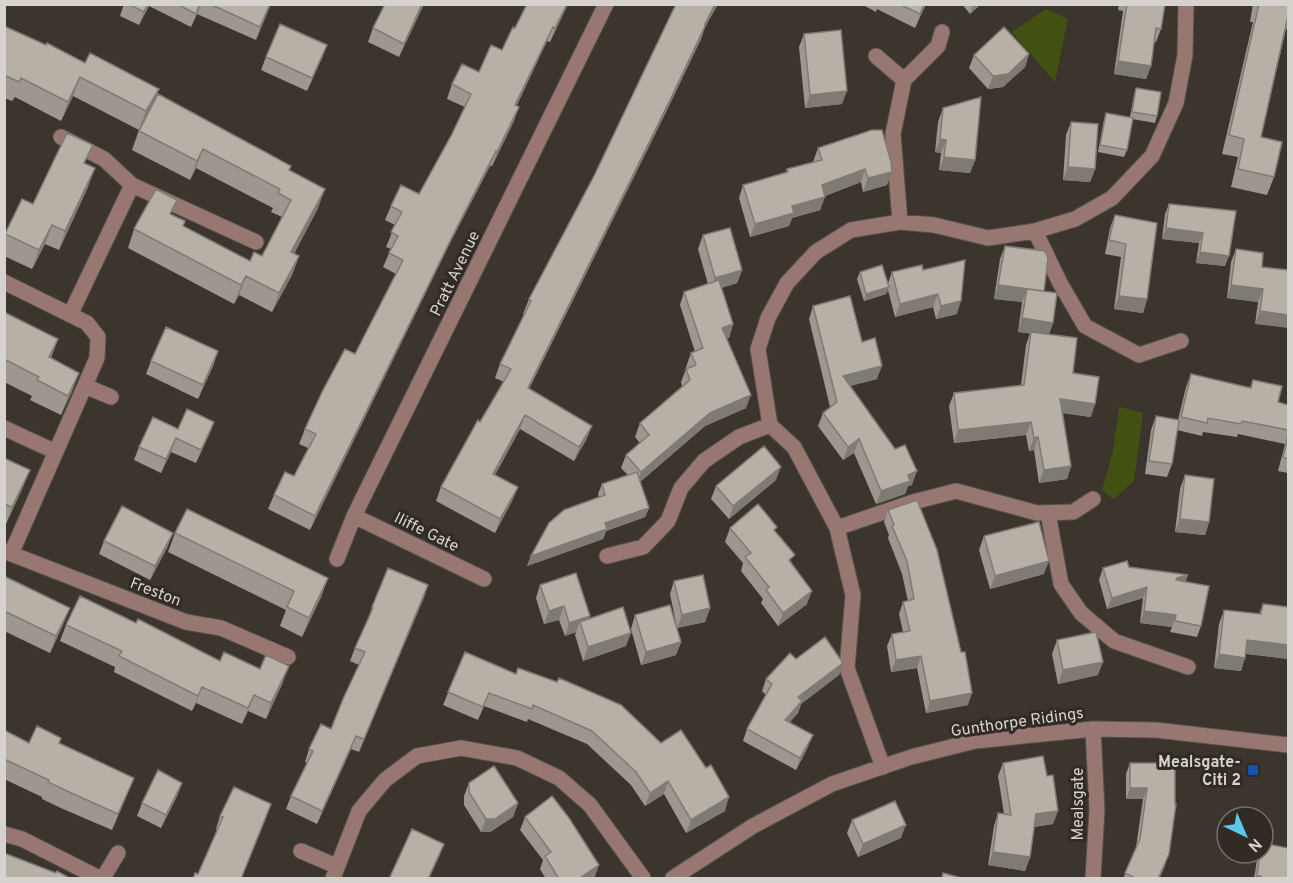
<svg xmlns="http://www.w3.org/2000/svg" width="1293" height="883" viewBox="0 0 1293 883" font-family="Overpass,sans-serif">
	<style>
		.green { fill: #425111 }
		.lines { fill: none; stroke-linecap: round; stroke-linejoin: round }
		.minor-casing { stroke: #57514b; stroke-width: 17 }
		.minor { stroke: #987773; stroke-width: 15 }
		.wall { fill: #9d978f }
		.shaded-wall { fill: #7f7b74 }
		.building { fill: #b6b0a6; stroke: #7f7b74; stroke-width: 1.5 }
		.transit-dot { fill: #1a4fb4; stroke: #312b24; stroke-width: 2 }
		.labels { text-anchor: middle; stroke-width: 6; stroke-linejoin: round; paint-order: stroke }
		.street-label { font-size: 16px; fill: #d6d3ce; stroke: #312b24 }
		.poi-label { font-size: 16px; font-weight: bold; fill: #d6d3ce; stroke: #312b24; text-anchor: end }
	</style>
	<rect width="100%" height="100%" fill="#3b352e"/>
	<!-- green -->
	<path class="green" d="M1046 9 1068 19 1055 82 1012 32Z
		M1119 407 1143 413 1134 481 1114 499 1102 490 1113 451Z"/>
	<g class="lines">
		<defs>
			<path id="minor" d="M876 56 904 80 938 46 942 32
				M61 137 104 159 132 185 256 242
				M900 222 893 134 904 80
				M1035 231 1060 283 1085 326 1139 355 1181 341
				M4 282 87 323 98 337 97 358 11 554
				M70 315 132 185
				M85 386 111 397
				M4 428 56 452
				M1048 513 1061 584 1081 613 1114 641 1188 667
				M354 516 484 579
				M837 528 913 502 956 491 1037 513 1073 512 1093 499
				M4 551 186 622 221 628 288 657
				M607 556 643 547 668 521 681 488 704 461 739 437 770 425
				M337 559 354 516 606 4
				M1093 729 1097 810 1093 878
				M883 767 847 668 853 595 837 528 794 447 770 425 758 349 768 318 787 283 816 252 851 230 900 222 934 225 988 238 1035 231 1075 219 1112 198 1152 156 1176 103 1185 55 1186 4
				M4 834 22 839 99 878
				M301 851 336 866
				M103 878 118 853
				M333 878 359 811 385 780 417 756 461 748 517 758 559 778 590 805 643 878
				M673 878 753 826 832 784 911 757 975 741 1093 729 1156 730 1288 745"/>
		</defs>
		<!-- minor casing -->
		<use href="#minor" class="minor-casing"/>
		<!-- minor -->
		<use href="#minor" class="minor"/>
	</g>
	<!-- wall -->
	<path class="wall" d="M124 4H271L256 40 197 14 191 27 149 6 139 25 120 16Z
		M424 4 399 57 368 42 373 28Z
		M527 4H568L550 42 547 41 517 105 514 121 492 166H490L450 243 310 530 268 509 274 495 294 476 308 448 299 444 305 429 355 354 396 274 383 267 391 249 386 247 395 225 385 220 391 206 419 194 452 134 465 107 447 99 452 84 479 72 502 50 515 28Z
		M676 4H718L705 27 701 39 667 110 529 389 592 426 586 440 574 461 520 429 495 475 518 487 512 501 495 533 436 501 441 487 504 382 495 378 500 364 524 314H523L529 299 594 176Z
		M861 4H926L915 28 877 9 876 12Z
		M962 4H981L970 14Z
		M1119 4H1165L1161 29 1156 42H1154L1151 66 1146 79 1114 74 1123 11 1118 10Z
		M1253 4H1288V27L1287 29H1286L1261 137 1274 177 1267 195 1231 187 1238 157 1222 154 1253 22H1250Z
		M4 26 85 63 159 89 156 97 289 170 318 208 294 254 299 256 292 275 272 312 239 295 234 304 128 248 134 229 172 214 183 226 250 261 262 256 282 217 271 212 273 208 196 168 190 180 132 150 139 130 73 96 61 121 15 97 12 101 4 98Z
		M804 34 842 104 805 108 799 47Z
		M327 45 322 58 307 91 261 70 266 57Z
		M1029 54 1025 67 1003 87 988 89 969 68 974 55Z
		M1136 88 1157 116 1155 123 1132 119 1127 150 1124 157 1098 152 1104 120 1106 113 1130 117 1134 95Z
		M943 108 975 160 970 173 939 170 941 153 935 152 938 122Z
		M1071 122 1095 169 1090 182 1063 180 1066 135Z
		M872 130 887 185 863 192 861 182 825 196 820 210 792 218 789 226 750 237 739 198 743 185 786 172 787 169 813 162 818 148Z
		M86 164 88 187 59 250 45 244 32 269 4 256V237L22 199 33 204Z
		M1169 204 1236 211 1225 266 1196 263 1199 243 1162 239 1165 214Z
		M1115 215 1147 299 1143 313 1114 309 1121 257 1105 254 1110 228Z
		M703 235 742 270 737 283 721 288 733 324 729 338H727L746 408 705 426 640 482 649 508 645 517 606 531 603 539 527 566 531 556 599 497 598 494 602 484 628 475 621 468 626 455 640 443 635 437 640 423 682 386 681 382 686 369H687L686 367 691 353 695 352 680 305 684 292 708 284 698 249Z
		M1005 246 1044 291 1053 323 1049 334 1073 373 1091 417 1063 413 1071 466 1067 479 1039 483 1034 450 1029 451 1026 435 954 443 949 406 954 393 1021 385 1026 345 1030 333 1018 332 1022 302 994 299 1000 259Z
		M1236 249 1262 267 1288 270 1255 324 1258 302 1227 298 1231 262Z
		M923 270 957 314 936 319 933 307 895 317 888 290 886 294 864 301 857 279 860 272 888 283 892 272Z
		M813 306 862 342 877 379 850 386 912 485 908 486 905 494 876 504 854 453 843 460 818 426 823 413 830 407 809 319Z
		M4 312 58 339 51 358 79 373 61 415 30 400 32 396 4 382Z
		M151 361 214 364 198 399 146 374Z
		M1191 374 1250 388 1253 380 1278 402 1288 405V473L1278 471 1285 444 1238 434 1237 437 1203 432 1202 436 1177 430 1172 464 1167 477 1145 474 1151 430 1156 416 1178 420 1186 387Z
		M214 422 209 435 196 463 171 452 161 473 134 460 139 447 178 429Z
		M4 458 30 470 23 487 6 524H4Z
		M1185 475 1209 522 1205 535 1175 532 1180 489Z
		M776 480 729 519 711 499 716 486Z
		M888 510 968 705 926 713 917 668 891 672 887 646 892 634 903 632 899 614 903 602 908 601 902 574 888 538 889 535 884 522Z
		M730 528 775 532 792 563 807 604 778 626 761 603 763 599 741 571 743 563 725 542Z
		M175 533 328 578 321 597 302 637 280 626 286 610 168 552Z
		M984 536 1044 574 990 589 979 550Z
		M104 541 168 546 150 580 99 554Z
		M1129 567 1188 575 1185 582 1201 626 1197 637 1170 632 1172 627 1140 623 1143 598 1107 609 1099 580 1103 568Z
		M4 576 63 625 50 653 4 631Z
		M674 581 710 608 705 622 677 628 670 594Z
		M428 585 359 752 351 749 317 824 286 809 291 796 307 763 305 762 309 749 331 729 359 665 350 661 355 648 368 620 372 607Z
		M540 585 590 616 589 618 626 646 583 661 575 635 576 632 565 636 559 620 544 624 536 598Z
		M1263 604 1288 607V659L1246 654 1241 671 1214 668 1219 624 1224 610 1259 614Z
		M635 615 681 642 676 655 641 665 631 629Z
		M136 623 220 661 283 682 266 719 248 711 242 724 196 703 192 711 114 672 115 667 60 641 66 625Z
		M1057 640 1098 675 1058 684 1052 654Z
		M465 652 725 811 686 833 664 794 645 806 631 785 587 744 528 719 527 722 484 706 478 720 443 705Z
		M796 659 843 663 839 675 801 704 798 713 790 722 808 747 796 770 743 741 747 729 766 695 762 691 766 679Z
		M4 730 29 743 59 744 134 778 127 795 112 830 63 809 42 799V797L4 779Z
		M1003 763 1053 824 1034 827 1030 857 1025 871 988 865 994 826 998 813 1004 814 998 776Z
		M1130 763H1175L1165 866 1159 879H1123L1136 847 1143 799H1126V774Z
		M182 783 177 796 161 828 137 816 142 803Z
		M469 783 518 803 513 817 490 832H481L464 805V796Z
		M220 816 266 818 241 879H193L198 874 217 830 216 829Z
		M525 817 594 879H546L540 869 543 860 520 830Z
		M852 820 901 838 858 857 847 833Z
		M1258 853H1263L1288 879H1254Z"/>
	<!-- shaded-wall -->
	<path class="shaded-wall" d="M148 4H149L139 25 144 12Z
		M201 4 197 14 191 27 196 14Z
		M270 4H271L256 40 260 27Z
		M422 4H424L399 57 404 44Z
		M567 4H568L550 42 555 28Z
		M715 4H718L705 27 701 39 667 110 522 403 528 388 705 24Z
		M924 4H926L915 28 920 14Z
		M973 4H981L970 14Z
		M553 27 547 41 510 119 515 105Z
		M327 45 322 58 307 91 312 78Z
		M1029 54 1025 67 1003 87 988 89 993 76Z
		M1118 61 1151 66 1146 79 1114 74Z
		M80 77 73 96 61 121 68 102Z
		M159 89 152 108 139 130 146 111Z
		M847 91 842 104 805 108 810 95Z
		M519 107 514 121 492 166 497 152Z
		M940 139 946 140 941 153 935 152Z
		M203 149 196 168 190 180 197 161Z
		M496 151 490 166 450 243 310 530 315 516 456 229Z
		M944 157 975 160 970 173 939 170Z
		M1068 167 1095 169 1090 182 1063 180Z
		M95 168 88 187 59 250 65 231Z
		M865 169 861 182 817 199 822 185Z
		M892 172 887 185 863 192 868 178Z
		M325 189 318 208 284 272 291 252Z
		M825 197 820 210 792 218 789 226 750 237 755 224 792 206Z
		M52 225 45 244 32 269 39 250Z
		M1166 228 1203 233 1199 243 1162 239Z
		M1200 252 1229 256 1225 266 1196 263Z
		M299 256 292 275 272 312 279 293Z
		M742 270 737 283 710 291 715 278Z
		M246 276 239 295 234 304 241 285Z
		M998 285 1044 291 1027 289 1022 302 994 299Z
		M1231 285 1263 289 1258 302 1227 298Z
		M889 287 886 294 864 301 866 294Z
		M938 294 933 307 895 317 900 304Z
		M1119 296 1147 299 1143 313 1114 309Z
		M961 301 957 314 936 319 941 306Z
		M1260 311 1288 315V328L1255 324Z
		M1022 318 1053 323 1048 336 1018 332Z
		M733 324 729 338 718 341 722 328Z
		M58 339 51 358 49 357Z
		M218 351 214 364 198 399 203 385Z
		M882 366 877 379 838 389 843 376Z
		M79 373 72 392 61 415 68 396Z
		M751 395 746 408 705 426 636 485 641 472 710 413Z
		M1060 399 1095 404 1091 417 1055 412Z
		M525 415 520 429 488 488 493 474Z
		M214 422 209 435 196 463 201 450Z
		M1031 422 1026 435 954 443 958 430Z
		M592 426 586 440 574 461 579 447Z
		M1038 437 1034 450 1029 451 1034 438Z
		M176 438 171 452 161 473 166 459Z
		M859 439 854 453 843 460 848 447Z
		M1071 466 1067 479 1039 483 1044 470Z
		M781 467 776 480 729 519 733 506Z
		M30 470 23 487 6 524 12 507Z
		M917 471 912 485 908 486 905 494 876 504 881 491 908 475Z
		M518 487 512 501 495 533 500 519Z
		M649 508 645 517 606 531 603 539 527 566 531 556 605 523Z
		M1180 519 1209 522 1205 535 1175 532Z
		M173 533 168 546 150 580 155 566Z
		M1049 561 1044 574 990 589 995 576Z
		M1188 575 1183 586 1172 590 1177 578Z
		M328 578 321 597 302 637 309 618Z
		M428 585 424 598 359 752 364 739Z
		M1147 587 1143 598 1107 609 1112 598Z
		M812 591 807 604 778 626 783 613Z
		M564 606 559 620 544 624 549 611Z
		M70 608 63 625 50 653 56 636Z
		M710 608 705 622 677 628 682 615Z
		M1144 611 1176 615 1172 627 1140 623Z
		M590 616 585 629 580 622 576 632 565 636 569 623Z
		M631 633 626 646 583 661 588 647Z
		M1247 640 1288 645V659L1242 653Z
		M681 642 676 655 641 665 646 652Z
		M1219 654 1245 658 1241 671 1214 668Z
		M921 656 917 668 891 672 896 660Z
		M1103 662 1098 675 1058 684 1063 670Z
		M843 663 839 675 801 704 798 713 781 732 785 720 798 697Z
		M289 666 283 682 266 719 271 703Z
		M202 687 196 703 192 711 198 696Z
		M972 693 968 705 926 713 930 701Z
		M254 695 248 711 242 724 248 708Z
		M813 735 808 747 796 770 800 758Z
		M356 736 351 749 317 824 322 811Z
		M134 778 127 795 112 830 118 814Z
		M668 781 664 794 645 806 650 793Z
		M182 783 177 796 161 828 166 815Z
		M1130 788H1147L1143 799H1126Z
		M729 797 725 811 686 833 691 820Z
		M518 803 513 817 490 832H481L486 819Z
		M271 804 266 818 241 879Z
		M1058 811 1053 824 1031 827 1036 814Z
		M906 825 901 838 858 857 863 844Z
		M444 844 439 857 429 879H428Z
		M993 852 1030 857 1025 871 988 865Z
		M599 865 594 879H578Z"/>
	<!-- building -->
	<path class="building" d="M128 4H148L144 12Z
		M177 4H200L196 14Z
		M210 4H270L260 27Z
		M385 4H422L404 44 373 28Z
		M527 4H567L555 28 553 27 515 105 519 107 497 152 496 151 456 229 315 516 274 495 285 472 294 476 316 434 305 429 322 392 345 349 355 354 403 260 389 253 398 236 391 232 402 212 391 206 401 185 419 194 452 134 471 94 452 84 462 64 479 72 491 45 502 50 513 27 515 28Z
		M676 4H715L705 24H706L672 96 528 388 592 426 579 447 525 415 493 474 518 487 500 519 441 487 478 420 480 422 511 369 500 364 531 301 529 299 594 176Z
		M899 4H924L920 14Z
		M1127 4H1165L1161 29 1156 28 1151 66 1118 61Z
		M1259 4H1288V16L1261 137 1282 142 1274 177 1238 169 1244 139 1229 135Z
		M280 24 327 45 312 78 266 57Z
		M4 26 46 45 47 43 85 63 90 53 159 89 146 111 80 77 68 102 21 78 19 82 4 75Z
		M1004 27 1029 54 1008 74 993 76 974 55Z
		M841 30 847 91 810 95 804 34Z
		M1136 88 1161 92 1157 116 1132 112Z
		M158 94 291 166 289 170 325 189 291 252 299 256 279 293 246 276 241 285 134 229 156 189 177 200 170 214 185 221 183 226 250 261 254 252 262 256 291 200 278 193 280 189 203 149 197 161 139 131Z
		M981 97 975 160 944 157 946 140 940 139 943 108Z
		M1106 113 1133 118 1127 150 1100 145Z
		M1071 122 1098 124 1095 169 1068 167Z
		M872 130H882L891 162 892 172 868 178 865 169 822 185 825 197 792 206 794 213 755 224 743 185 788 172 787 169 822 160 818 148Z
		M67 133 93 145 84 163 95 168 65 231 52 225 39 250 5 234 22 199 33 204Z
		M1169 204 1236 211 1229 256 1200 252 1203 233 1166 228Z
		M1115 215 1157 223 1147 299 1119 296 1126 244 1109 240Z
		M730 228 742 270 715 278 703 235Z
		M1005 246 1045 251 1048 258 1044 291 998 285Z
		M1236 249 1263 253 1262 267 1288 270V315L1260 311 1263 289 1231 285Z
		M965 260 961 301 941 306 938 294 900 304 892 272 922 265 923 270Z
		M882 265 889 287 866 294 860 272Z
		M719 280 733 324 722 328 751 395 710 413 641 472 626 455 649 435 640 423 690 380 686 369 696 365 691 353 703 348 684 292Z
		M1027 289 1057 293 1053 323 1022 318Z
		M850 296 862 342 875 338 882 366 843 376 895 449 905 445 917 471 908 475 910 481 881 491 859 439 848 447 823 413 837 402 813 306Z
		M4 312 58 339 49 357 79 373 68 396 37 380 39 377 4 359Z
		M166 327 218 351 203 385 151 361Z
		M1031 332 1077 338 1073 373 1099 377 1095 404 1060 399 1071 466 1044 470 1038 437 1034 438 1031 422 958 430 954 393 1024 385Z
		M1191 374 1251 388 1253 380 1282 386 1278 402 1288 405V430L1242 421 1241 424 1208 418 1207 423 1181 417Z
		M187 409 214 422 201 450 176 438 166 459 139 447 153 417 178 429Z
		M1156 416 1179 420 1172 464 1149 461Z
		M1288 436V459L1283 457Z
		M764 446 781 467 733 506 716 486Z
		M4 458 30 470 12 507 4 504Z
		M637 472 649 508 605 523 607 529 531 556 549 523 564 510 605 495 602 484Z
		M1185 475 1214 479 1209 522 1180 519Z
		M917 500 937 550 961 652H965L972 693 930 701 921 656 896 660 892 634 910 631 903 602 914 599 907 561 892 526 894 525 888 510Z
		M758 504 777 527 774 530 795 555 789 560 812 591 783 613 766 590 769 587 745 557 751 553 730 528Z
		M122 506 173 533 155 566 104 541Z
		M187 509 328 578 309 618 287 607 294 591 175 533Z
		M1039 522 1049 561 995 576 984 536Z
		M1127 561 1129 567 1188 575 1177 578 1176 580 1209 586 1201 626 1175 621 1176 615 1144 611 1147 587 1112 598 1103 568Z
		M388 568 428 585 364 739 356 736 322 811 291 796 313 751 309 749 321 724 331 729 343 699 365 652 355 648 373 608 372 607Z
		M576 573 590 616 569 623 564 606 549 611 540 585Z
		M703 575 710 608 682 615 674 581Z
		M4 576 70 608 56 636 4 611Z
		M80 596 136 623 138 619 220 661 224 652 260 669 266 655 289 666 271 703 254 695 248 708 202 687 198 696 119 656 122 651 66 625Z
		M1263 604 1288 607V645L1247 640 1245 658 1219 654 1224 610 1261 614Z
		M670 605 681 642 646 652 635 615Z
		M623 607 631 633 588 647 580 622Z
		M1096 632 1103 662 1063 670 1057 640Z
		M825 637 843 663 798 697 802 701 785 720 813 735 800 758 747 729 772 684 766 679 790 653 796 659Z
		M465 652 516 674 518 668 557 682 559 678 621 705 661 743 681 730 706 768 711 765 729 797 691 820 668 781 650 793 636 772 592 731 533 705 532 709 489 693 483 707 448 692Z
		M37 726 61 738 59 743 134 778 118 814 69 792 48 782 49 780 4 759V730L29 743Z
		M1043 756 1047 776 1053 775 1058 811 1036 814 1030 857 993 852 998 813 1011 815 1003 763Z
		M1130 763H1175V804H1176L1169 854 1158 879H1137L1125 873 1140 839 1147 788H1130Z
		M494 766 518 803 495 819H486L469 792V783Z
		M158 770 182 783 166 815 142 803Z
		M234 787 271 804 241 879H193L195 873 198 874 223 817 220 816Z
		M552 796 569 818 599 865 578 879H559L545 856 551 852 525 817Z
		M895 801 906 825 863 844 852 820Z
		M412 829 444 844 428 879H389Z
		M1263 843 1288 848V879H1261V876H1257L1260 853H1263Z
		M4 853 56 873 57 871 71 879H4Z
		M943 873 965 879H942Z"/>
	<!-- markers -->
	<rect class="transit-dot" x="1247" y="764" width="12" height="12" rx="3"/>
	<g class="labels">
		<!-- street labels -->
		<g class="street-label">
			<text transform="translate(454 273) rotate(-64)" y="6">Pratt Avenue</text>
			<text transform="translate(427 531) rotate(26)" y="6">Iliffe Gate</text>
			<text transform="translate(156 591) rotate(21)" y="6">Freston</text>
			<text transform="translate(1017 721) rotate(-8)" y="6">Gunthorpe Ridings</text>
			<text transform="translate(1077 804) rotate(-90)" y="6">Mealsgate</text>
		</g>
		<!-- poi labels -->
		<g class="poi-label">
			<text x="1241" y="767">Mealsgate-<tspan x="1241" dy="18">Citi 2</tspan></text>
		</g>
	</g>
	<!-- border -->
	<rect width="1293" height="883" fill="none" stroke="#d6d3ce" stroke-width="12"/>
	<!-- north arrow -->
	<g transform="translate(1245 835) rotate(136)"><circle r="28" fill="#312b24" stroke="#736e68" stroke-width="1.5"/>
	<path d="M0-4.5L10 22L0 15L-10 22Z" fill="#5dc7e8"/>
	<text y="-9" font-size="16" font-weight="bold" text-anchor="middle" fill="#d6d3ce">N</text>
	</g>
</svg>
